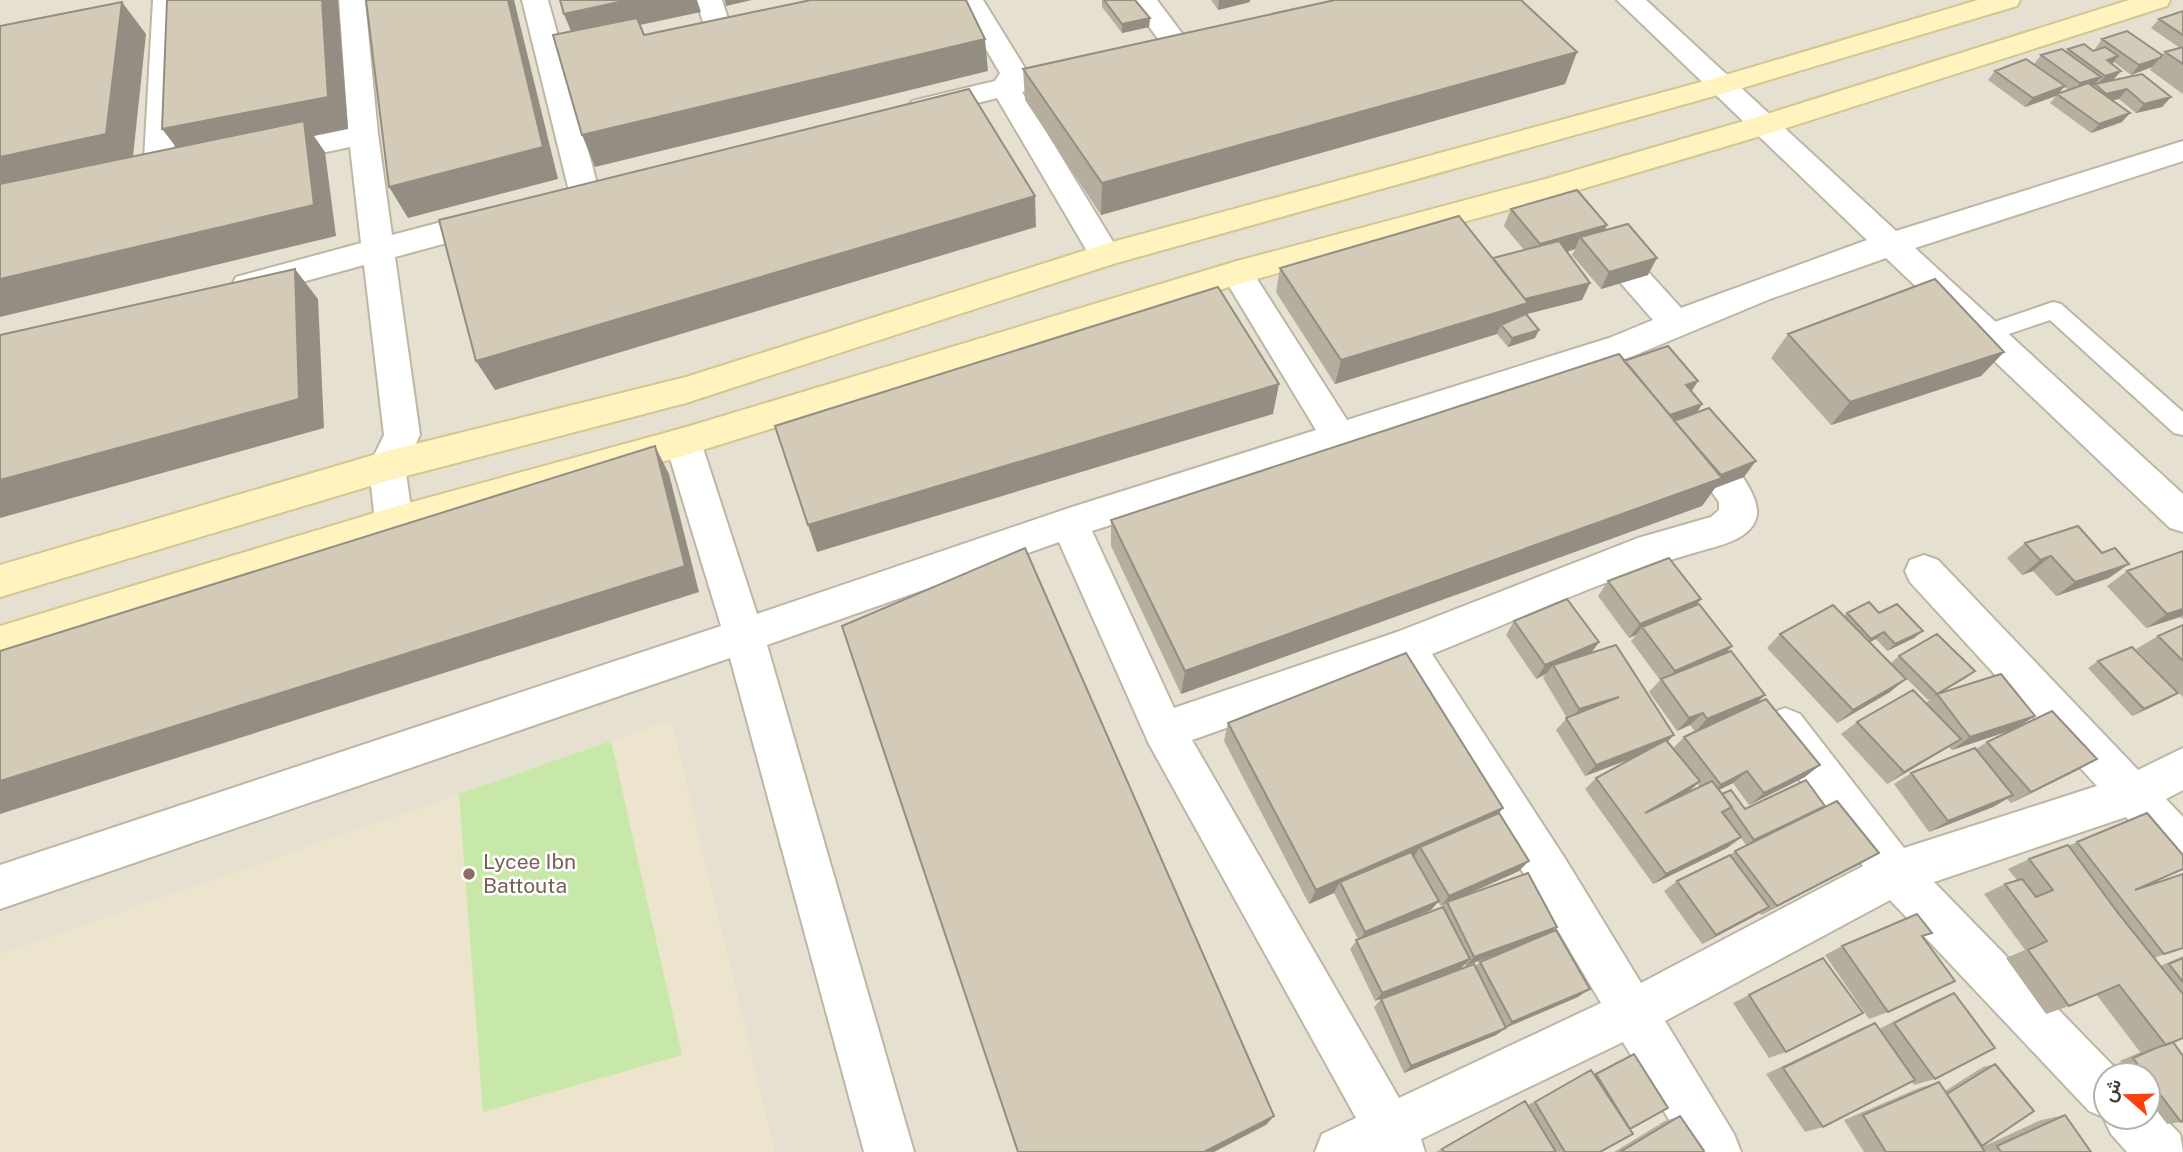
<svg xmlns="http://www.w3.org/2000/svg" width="2183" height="1152" viewBox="0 0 2183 1152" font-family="'Public Sans',Vazirmatn,sans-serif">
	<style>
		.residential { fill: #e6e0d0; fill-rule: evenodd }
		.education { fill: #ece4cc }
		.green { fill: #c8e8a9 }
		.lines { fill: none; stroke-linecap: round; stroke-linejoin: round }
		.lane-casing { stroke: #bdb6a5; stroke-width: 4 }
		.street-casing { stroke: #bdb6a5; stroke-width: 4 }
		.secondary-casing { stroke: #d3c690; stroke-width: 4 }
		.lane { fill: #fff; fill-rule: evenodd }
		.street { fill: #fff; fill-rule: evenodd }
		.secondary { fill: #fff3bf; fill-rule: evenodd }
		.wall { fill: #b5ae9e; fill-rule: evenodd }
		.shaded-wall { fill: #948d81 }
		.building { fill: #d3cab8; stroke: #948d81; stroke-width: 2 }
		.education-dot { fill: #8d6e63; stroke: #fff; stroke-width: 2.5 }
		.labels { text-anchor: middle; stroke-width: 5; stroke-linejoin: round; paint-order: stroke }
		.education-label { font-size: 21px; fill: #785e54; stroke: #fff; text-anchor: start }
	</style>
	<rect width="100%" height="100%" fill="#f2eee2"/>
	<!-- residential -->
	<path class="residential" d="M0 0H2183V1152H0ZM2106 1075H2148V1117H2106Z"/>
	<!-- education -->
	<path class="education" d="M671 720 775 1152H0V954Z"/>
	<!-- green -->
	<path class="green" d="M611 741 682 1055 483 1112 459 794Z"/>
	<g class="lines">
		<defs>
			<path id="lane" d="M2053 302 2061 304 2183 412V435L2174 433 2050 320 1988 341 1980 339 1977 333 1980 327Z"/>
			<path id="street" d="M153 0H179L173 177 169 184 158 187 147 184 143 177Z
				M339 0H365L378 134 392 235 491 209 502 212 507 220 502 228 395 257 420 435 405 466 413 522 407 533 394 537 381 533 375 522 369 466 384 435 364 265 248 297 236 293 232 285 236 277 361 243 350 147 269 164 258 161 254 154 258 147 348 128Z
				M522 0H548L561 47 609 36 619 39 623 45 619 51 565 63 600 195 596 202 585 205 574 202 570 195Z
				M696 0H722L729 22 725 28 715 30 705 28Z
				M957 0H983L1028 73 1074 61 1084 64 1088 70 1084 76 1022 92 1121 255 1116 263 1105 266 1094 263 997 98 922 117 912 115 907 108 912 101 995 81 1000 73Z
				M1130 0H1157L1190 44 1186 50 1176 53 1166 50Z
				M1617 0H1646L1896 231 2183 141V161L1915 248 2183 494V532L2170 528 1886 258 1770 299 1633 356 1092 531 1174 708 1397 632 1638 538 1711 517 1719 510V502L1677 443 1682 433 1695 429 1708 433C1723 453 1764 494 1756 519 1748 541 1717 546 1697 552 1606 578 1519 619 1432 654L1566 860 1641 983 1863 866 1770 740 1764 727 1770 714 1785 708 1800 714 1904 848 2097 786 1910 582 1905 571 1910 560 1924 555 1938 560 2138 770 2183 748V790L2166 799 2183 817V869L2167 863 2126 817 1934 882 2122 1075H2106V1117H2148V1102L2180 1134 2183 1152H2127L2111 1134 2103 1117 2089 1111 1890 900 1665 1021 1734 1134 1741 1152H1688L1623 1042 1421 1139 1425 1152H1315L1322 1134 1356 1118 1149 744 1059 542 767 645 914 1152H864L730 658 0 909V865L721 626 665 442 670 432 683 428 696 432 701 442 757 614 1069 508 1316 430 1221 273 1226 265 1237 261 1248 265 1347 420 1609 338 1653 320 1591 249 1586 241 1591 233 1602 230 1613 233 1681 308 1867 240ZM1396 668 1534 890 1601 1003 1399 1098 1192 740Z"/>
			<path id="secondary" d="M1978 0H2020L2017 6 1732 91 1113 264 686 403 387 481 0 597V565L387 451 686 377 1105 244 1712 79Z
				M2129 0H2170L2167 6 1774 132 1565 194 1242 283 683 456 394 537 0 662V626L394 507 683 428 1237 261 1549 178 1754 118Z"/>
		</defs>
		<!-- lane casing -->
		<use href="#lane" class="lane-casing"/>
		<!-- street casing -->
		<use href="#street" class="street-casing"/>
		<!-- secondary casing -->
		<use href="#secondary" class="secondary-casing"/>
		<!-- lane -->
		<use href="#lane" class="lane"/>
		<!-- street -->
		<use href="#street" class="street"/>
		<!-- secondary -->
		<use href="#secondary" class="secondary"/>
	</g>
	<!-- wall -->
	<path class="wall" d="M1102 0H1135L1150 18 1149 27 1122 33 1102 7Z
		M1211 0H1250V2L1218 10Z
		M1522 0 1577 52 1565 84 1101 215 1025 100 1023 69Z
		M2183 11V94L2150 70 2152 67 2131 75 2114 62 2112 64 2121 71 2113 80 2171 97 2162 107 2136 113 2119 99 2112 100 2122 122 2091 133 2050 103 2056 96 2025 107 1988 80 1995 71 2034 64 2041 55 2066 52 2068 49 2093 51 2096 50 2095 49 2102 39 2162 55 2165 52 2180 48 2151 28 2159 19ZM2064 87 2069 90 2059 93Z
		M1511 209 1607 225 1605 230 1648 275 1601 289 1572 255 1575 249 1567 252 1590 283 1582 300 1526 314 1535 338 1508 347 1497 334 1335 384 1276 292 1280 268 1493 259 1524 250 1504 226Z
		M1788 334 2004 352 1981 376 1831 425 1771 358Z
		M1624 361 1691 392 1702 404 1697 413 1744 477 1715 488 1702 506 1181 694 1111 546V520Z
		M2025 543 2109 578 2056 596 2033 571 2022 575 2007 558Z
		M2183 551V619L2180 617 2146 628 2107 586 2127 571Z
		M1608 581 1701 599 1696 605 1726 653 1765 695 1757 703 1805 777 1749 805 1733 783 1719 790 1722 794 1745 809 1825 806 1879 853 1862 863 1761 915 1760 913 1702 944 1664 891 1677 881 1776 831 1746 845 1741 838 1727 848 1653 884 1585 789 1596 778 1630 759 1585 776 1556 730 1567 718 1543 678 1546 674 1536 679 1506 635 1514 621 1599 642 1591 653 1673 748 1684 737 1695 732 1690 725 1677 731 1649 692 1660 680 1631 641 1636 635 1629 638 1598 596ZM1698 784 1700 787 1687 793Z
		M1847 613H1879L1923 631 1914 638 1887 651 1876 639 1870 642 1890 692 1837 723 1767 648 1780 634 1844 616Z
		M2183 625V697L2136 649 2158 636Z
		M1899 656 1975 671 1941 693 2016 728 2097 759 2076 771 2011 803 2007 799 1993 807 1929 832 1894 784 1911 773 1976 749 1987 742 2014 729 1952 750 1949 747 1887 784 1841 734 1857 722 1926 703 1931 699 1928 700 1891 663Z
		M2098 661 2178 693 2166 700 2132 716 2088 668Z
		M1228 723 1503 808 1499 813 1519 871 1468 894 1550 933 1578 997 1506 1028 1496 1035 1404 1073 1374 1007 1381 999 1475 966 1480 962 1507 951 1465 966V964L1461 968 1375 1001 1350 949 1358 939 1334 893 1309 904 1224 741ZM1438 902 1441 906 1444 904 1442 907 1409 920 1431 910Z
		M2077 842 2135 890 2183 948 2154 958 2160 966 2183 956V1038L2173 1042 2181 1122 2167 1124 2148 1099V1075H2130L2120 1061 2143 1051 2140 1052 2096 994 2069 1006 2046 1014 2006 958 2025 950 1984 894 2005 884 2017 880 2008 869 2029 859 2068 846Z
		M1923 937 1888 1012 1869 1019 1825 955 1842 946Z
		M1823 958 1786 1052 1769 1058 1733 1003Z
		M1954 993 1935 1079 1914 1085 1912 1082 1823 1127 1805 1132 1766 1074 1857 1030 1875 1023 1879 1029 1934 1001Z
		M1634 1054 1630 1129 1600 1152H1436L1525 1101 1528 1105 1591 1070 1594 1075Z
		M1995 1064 1982 1147 2041 1120 2065 1115 2091 1152H1864L1844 1120 1919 1088 1939 1082 1945 1091 1983 1067Z
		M1680 1116 1703 1152H1614L1665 1121Z"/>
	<!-- shaded-wall -->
	<path class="shaded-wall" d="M322 0H338L348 129 314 136 325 152 336 236 0 317V279L187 161 162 129Z
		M508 0H514L558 179 408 218 389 187Z
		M628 0H697L701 12 574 39 564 14Z
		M725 0H752L726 6Z
		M1219 0H1250V2L1218 10Z
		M122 2 146 34 132 166 0 195V157Z
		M1150 18 1149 27 1122 33V24Z
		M985 39 988 71 595 167 582 135Z
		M1577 52 1565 84 1101 215 1102 183Z
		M2118 56 2111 66 2107 60Z
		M2160 58 2152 67 2131 75 2139 65Z
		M2121 71 2113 80 2097 85 2105 76Z
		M2101 77 2093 86 2073 93 2080 83Z
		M2065 86 2056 96 2025 107 2033 98Z
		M2127 89 2119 99 2098 103 2106 94Z
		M2171 97 2162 107 2136 113 2144 104Z
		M2130 113 2122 122 2091 133 2099 124Z
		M1035 196 1036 227 495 390 476 361Z
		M1607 225 1599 242 1580 237 1575 249 1533 262 1540 244Z
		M1657 258 1648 275 1601 289 1609 272Z
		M295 269 318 299 324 428 0 518V480Z
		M1590 283 1582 300 1523 315 1501 325 1497 334 1335 384 1341 360 1523 300Z
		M1539 330 1535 338 1508 347 1512 338Z
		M2004 352 1981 376 1831 425 1850 402Z
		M1698 381 1688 397 1686 385Z
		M1279 384 1273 414 817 552 808 525Z
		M1702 404 1692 420 1678 425 1669 416Z
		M655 446 669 474 699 592 0 814V781Z
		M1756 461 1744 477 1715 488 1702 506 1181 694 1185 671 1716 480 1721 475Z
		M2051 556 2033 571 2022 575 2040 560Z
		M2129 564 2109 578 2056 596 2075 582Z
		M1701 599 1689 614 1642 627 1636 635 1629 638 1640 624Z
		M2183 609V615L2180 617 2146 628 2167 614Z
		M1923 631 1914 638 1887 651 1895 644Z
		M1884 632 1876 639 1862 646 1871 639Z
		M1599 642 1589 656 1553 665 1546 674 1536 679 1545 665Z
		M1732 646 1720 660 1664 684 1675 671Z
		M1975 671 1966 678 1928 700 1937 694Z
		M1906 679 1890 692 1837 723 1853 710Z
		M2178 693 2166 700 2132 716 2144 709Z
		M1765 695 1751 708 1695 732 1707 719Z
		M1619 697 1569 722 1579 709Z
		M1703 713 1690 725 1677 731 1689 718Z
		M2035 716 2015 729 1952 750 1970 737Z
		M1674 735 1662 747 1585 776 1596 765Z
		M1961 739 1942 751 1887 784 1904 772Z
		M2097 759 2076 771 2011 803 2031 792Z
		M1820 765 1805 777 1749 805 1764 793Z
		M1747 771 1733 783 1707 796 1721 785Z
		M1700 781 1687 793 1645 813Z
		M2013 795 1993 807 1929 832 1948 821Z
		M1825 806 1817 812 1746 845 1754 840Z
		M1503 808 1490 824 1420 847 1413 858 1340 882 1334 893 1309 904 1316 890Z
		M1741 837 1727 848 1653 884 1666 874Z
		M1879 853 1862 863 1761 915 1777 906Z
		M1529 861 1519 871 1448 903 1447 902 1441 906 1449 896Z
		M1439 901 1431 910 1359 941 1365 932Z
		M1769 907 1753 917 1702 944 1716 935Z
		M1557 927 1546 936 1465 966 1474 957Z
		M1470 959 1461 968 1375 1001 1382 993Z
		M1590 989 1578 997 1502 1029 1512 1022Z
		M1506 1028 1496 1035 1404 1073 1411 1066Z
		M1274 1116 1266 1125 1214 1152H1204Z"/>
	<!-- building -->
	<path class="building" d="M167 0H322L328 97 162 129Z
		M366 0H508L543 147 389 187Z
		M560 0H628L564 14Z
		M811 0H966L985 39 582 135 553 35 637 18 644 35Z
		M1104 0H1135L1150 18 1122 24Z
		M1335 0H1521L1577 52 1102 183 1023 69Z
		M122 2 106 134 0 157V26Z
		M2183 11V35L2159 19Z
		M2127 31 2162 55 2160 58 2139 65 2102 39Z
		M2084 44 2093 51 2105 47 2118 56 2107 60 2121 71 2105 76 2068 49Z
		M2183 47V64L2165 52Z
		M2062 49 2101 77 2080 83 2041 55Z
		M2026 59 2065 86 2033 98 1995 71Z
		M2142 74 2171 97 2144 104 2127 89 2106 94 2095 84Z
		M2088 83 2130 113 2099 124 2057 94Z
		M969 89 1035 196 476 361 439 220Z
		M304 121 314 205 0 279V184Z
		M1577 190 1607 225 1540 244 1511 209Z
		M1459 216 1528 303 1341 360 1280 268Z
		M1628 224 1657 258 1609 272 1580 237Z
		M1559 241 1590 283 1525 299 1493 258Z
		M295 269 299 399 0 480V335Z
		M1935 279 2004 352 1850 402 1788 334Z
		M1218 287 1279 384 808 525 775 426Z
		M1526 314 1539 330 1512 338 1501 325Z
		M1668 346 1698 381 1686 385 1702 404 1670 415 1624 361Z
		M1619 354 1722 478 1185 671 1111 520Z
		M1709 408 1756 461 1721 475 1674 421Z
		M655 446 685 566 0 781V651Z
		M2078 526 2102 553 2115 548 2129 564 2075 582 2051 556 2040 560 2025 543Z
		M1025 548 1274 1116 1204 1152H1018L842 626Z
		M2183 551V609L2167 614 2127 571Z
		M1669 558 1701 599 1640 624 1608 581Z
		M1567 599 1599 642 1545 665 1514 621Z
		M1869 602 1879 613 1897 604 1923 631 1895 644 1884 632 1871 639 1847 613Z
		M1699 604 1732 646 1675 671 1642 627Z
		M1833 605 1906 679 1853 710 1780 634Z
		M2183 625V661L2158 636Z
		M1937 634 1975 671 1937 694 1899 656Z
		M1616 645 1674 735 1596 765 1566 718 1619 697 1579 709 1553 665Z
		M2132 647 2178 693 2144 709 2098 661Z
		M1731 651 1765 695 1707 719 1703 713 1689 718 1661 679Z
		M1406 653 1503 808 1316 890 1228 723Z
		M2001 674 2035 716 1970 737 1937 694Z
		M1913 690 1961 739 1904 772 1857 722Z
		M1766 699 1820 765 1764 793 1747 771 1721 785 1684 737Z
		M2052 711 2097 759 2031 792 1987 742Z
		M1666 740 1700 781 1645 813 1712 781 1732 807 1722 812 1741 837 1666 874 1596 778Z
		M1975 748 2013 795 1948 821 1911 773Z
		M1806 780 1825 806 1754 840 1722 794 1731 790 1745 809Z
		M1837 801 1879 853 1777 906 1735 851Z
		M1499 813 1529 861 1449 896 1420 847Z
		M2147 813 2183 855V869L2135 890 2183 874V948L2164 954 2077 842Z
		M2068 845 2118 913 2183 994V1038L2166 1045 2119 985 2069 1006 2028 950 2047 941 2005 884 2022 879 2036 897 2053 890 2029 859Z
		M1411 852 1439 901 1365 932 1340 882Z
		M1730 855 1769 907 1716 935 1677 881Z
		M1528 873 1557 927 1474 957 1447 902Z
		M1443 907 1470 959 1382 993 1356 940Z
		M1917 914 1932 933 1922 936 1955 981 1888 1012 1842 946Z
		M1556 930 1590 989 1512 1022 1480 962Z
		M1823 958 1863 1013 1786 1052 1749 995Z
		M2183 958V982L2169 964Z
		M1474 964 1506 1028 1411 1066 1381 999Z
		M1954 993 1995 1048 1935 1079 1894 1023Z
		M1875 1023 1915 1080 1823 1127 1783 1068Z
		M2173 1042 2183 1056V1121L2181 1122 2148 1078V1075H2146L2133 1058 2156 1048Z
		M1634 1054 1668 1108 1630 1129 1596 1074Z
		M1995 1064 2034 1111 1982 1146 1947 1094Z
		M1591 1070 1633 1134 1600 1152H1565L1535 1102Z
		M1939 1082 1985 1152H1886L1863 1115Z
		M1525 1101 1556 1152H1444L1442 1149Z
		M2065 1115 2091 1152H2001L1997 1146Z
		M1680 1116 1704 1151 1703 1152H1620Z"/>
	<!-- markers -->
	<circle class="education-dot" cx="469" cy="874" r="7"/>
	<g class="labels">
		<!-- education labels -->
		<g class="education-label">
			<text x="483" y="869">Lycee Ibn<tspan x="483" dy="24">Battouta</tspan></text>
		</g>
	</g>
	<!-- north arrow -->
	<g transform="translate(2127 1096) rotate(290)"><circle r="33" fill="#ffffff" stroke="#b4b2ad" stroke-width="2"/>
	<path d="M0-5L12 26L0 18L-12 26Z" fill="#ff400c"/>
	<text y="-10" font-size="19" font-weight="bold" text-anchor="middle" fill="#433e33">ش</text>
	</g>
</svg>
